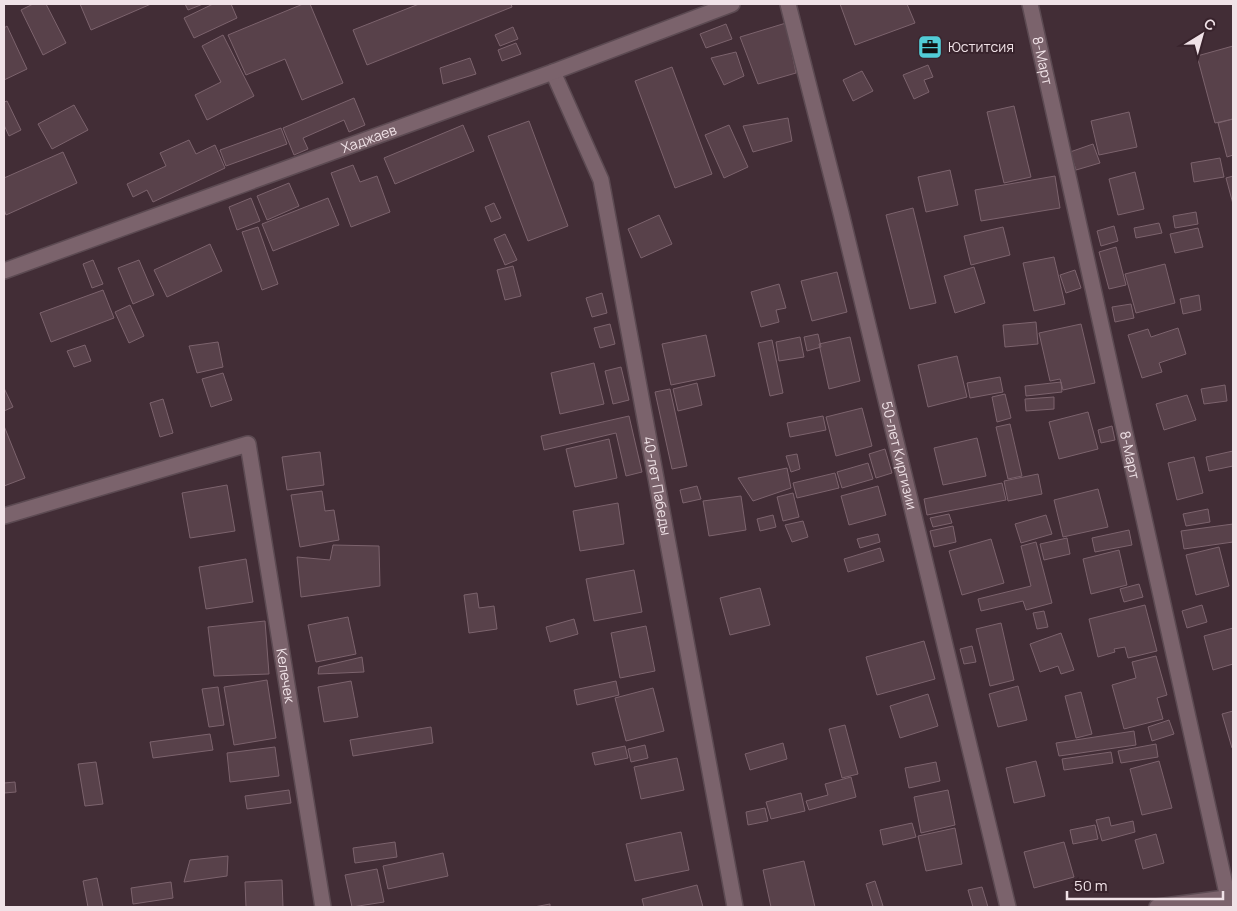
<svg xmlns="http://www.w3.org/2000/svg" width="1237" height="911" viewBox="0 0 1237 911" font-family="Manrope,sans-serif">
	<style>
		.building { fill: #58414a; stroke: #7c636d }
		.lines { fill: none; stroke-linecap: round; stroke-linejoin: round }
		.street-casing { stroke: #5c4a52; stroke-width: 18 }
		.secondary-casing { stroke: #5c4a52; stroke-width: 18 }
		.street { stroke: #7b636c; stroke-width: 15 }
		.secondary { stroke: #7b636c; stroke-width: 15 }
		.labels { text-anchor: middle; stroke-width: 4; stroke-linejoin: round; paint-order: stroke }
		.poi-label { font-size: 14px; fill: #f0e2e7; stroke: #38232c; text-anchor: start }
		.street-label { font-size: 14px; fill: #f0e2e7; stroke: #38232c }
	</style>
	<rect width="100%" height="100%" fill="#422d36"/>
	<!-- building -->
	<path class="building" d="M33 4H46L66 43 43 55 21 10Z
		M80 4H151L91 30Z
		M185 4H203L188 10Z
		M213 4H231L237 18 194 38 184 18Z
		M303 4H310L343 83 302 100 285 59 246 75 228 35Z
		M419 4H511L512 7 367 65 353 30Z
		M840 4H907L915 23 855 45Z
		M786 23 796 73 758 84 740 37Z
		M726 24 732 39 706 48 700 34Z
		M7 26 27 69 4 80V28Z
		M513 27 518 39 500 46 495 35Z
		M223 35 254 96 207 120 195 95 221 82 202 46Z
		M516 43 521 54 502 61 498 50Z
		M1233 46V119L1215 123 1197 56Z
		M736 52 744 76 724 85 711 58Z
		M470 58 476 74 443 84 440 68Z
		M928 65 933 77 924 80 929 92 914 99 903 75Z
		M672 67 712 174 675 188 635 81Z
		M862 71 873 91 853 101 843 80Z
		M354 98 365 125 349 132 344 120 303 138 308 149 294 155 283 128Z
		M7 101 21 130 9 136 4 125V102Z
		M74 105 88 130 52 149 38 124Z
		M1014 106 1031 177 1004 183 987 112Z
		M1129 112 1137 147 1099 155 1091 121Z
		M788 118 792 141 753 152 743 126Z
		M1233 119V155L1227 157 1218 123Z
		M529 121 568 226 528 241 488 136Z
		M463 125 474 151 395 184 384 158Z
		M729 125 748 167 724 178 705 135Z
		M281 128 287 144 226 166 220 150Z
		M189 140 196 154 215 145 225 168 153 202 147 190 133 197 127 184 166 166 160 153Z
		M1093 144 1100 163 1076 170 1070 152Z
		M63 152 77 183 6 215 4 209V178Z
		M1220 158 1224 177 1194 182 1191 163Z
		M353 165 360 182 377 176 390 212 351 227 331 173Z
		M950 170 958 205 926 212 918 177Z
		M1135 172 1144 209 1118 215 1109 179Z
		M1055 176 1060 208 981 221 975 190Z
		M1233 176V204L1226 178Z
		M289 183 299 206 267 220 257 196Z
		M251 198 260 221 237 230 229 207Z
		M328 198 339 225 273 251 262 224Z
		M494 203 501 218 491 222 485 207Z
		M913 208 936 303 910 309 886 215Z
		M1196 212 1198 224 1175 228 1173 216Z
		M659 215 672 244 641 258 628 229Z
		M1159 223 1162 233 1136 238 1134 228Z
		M1114 226 1118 241 1101 246 1097 231Z
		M258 227 278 284 262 290 242 232Z
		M1003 227 1010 255 971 265 964 236Z
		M1198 228 1203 247 1175 253 1170 234Z
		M505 234 517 260 505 265 494 239Z
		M210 244 222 271 167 297 154 270Z
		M1116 247 1126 285 1109 289 1099 252Z
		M1054 257 1065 304 1034 311 1023 263Z
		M93 260 103 284 92 288 83 264Z
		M139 260 154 295 133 304 118 268Z
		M1165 264 1175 303 1136 313 1125 274Z
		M513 266 521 296 505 300 497 270Z
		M974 267 985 303 955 313 944 276Z
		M1075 270 1081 288 1066 293 1060 275Z
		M837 272 847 312 812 321 801 281Z
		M779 284 786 308 776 310 779 322 761 327 751 292Z
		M103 290 114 318 51 342 40 313Z
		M602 293 607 313 592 317 586 298Z
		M1199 295 1201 310 1183 314 1180 299Z
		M1131 304 1134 318 1115 322 1112 307Z
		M130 305 144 336 129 343 115 312Z
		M1036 322 1038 344 1005 347 1003 325Z
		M610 324 615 344 600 348 594 328Z
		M1081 324 1095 383 1063 390 1060 379 1050 381 1039 333Z
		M1178 328 1186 354 1159 363 1162 372 1142 378 1128 335 1148 329 1151 337Z
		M818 334 821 347 807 351 804 337Z
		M706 335 715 376 671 385 662 344Z
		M800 337 804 357 779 361 776 342Z
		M850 337 860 381 829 389 819 344Z
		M772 340 783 393 770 396 758 343Z
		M218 342 223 367 197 373 189 346Z
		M85 345 91 361 74 367 67 351Z
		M957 356 967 397 928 407 918 365Z
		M594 363 604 404 560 414 551 373Z
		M621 367 629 400 613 404 605 371Z
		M223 373 232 400 211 407 202 379Z
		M1000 377 1003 392 970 398 967 383Z
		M1061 382 1062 392 1026 396 1025 386Z
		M697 383 702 405 678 411 673 389Z
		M1225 385 1227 401 1204 404 1201 389Z
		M4 388 13 407 4 411Z
		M670 389 687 466 672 469 655 392Z
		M1005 394 1011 418 997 422 992 397Z
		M1187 395 1196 420 1164 430 1156 404Z
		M1054 397V409L1026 411 1025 399Z
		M163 399 173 433 160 437 150 403Z
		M862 408 872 446 836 456 826 417Z
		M1088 412 1098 449 1059 459 1049 422Z
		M629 416 642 472 626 476 616 433 544 450 541 436Z
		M823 416 826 430 790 437 787 423Z
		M1010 424 1022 476 1008 479 996 427Z
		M4 426 25 478 4 486Z
		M1112 426 1115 440 1101 443 1098 430Z
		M977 438 986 476 943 485 934 448Z
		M609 439 617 478 575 487 566 449Z
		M885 449 892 473 876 478 869 454Z
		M1233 451V466L1209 471 1206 457Z
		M320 452 324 485 287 490 282 457Z
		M797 454 800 469 791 472 786 456Z
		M1194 457 1203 493 1177 500 1168 463Z
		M868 463 873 479 842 488 837 472Z
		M787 468 791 488 753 501 738 478Z
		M835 473 839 488 797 498 793 483Z
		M1038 474 1042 494 1008 501 1004 481Z
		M1002 483 1006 500 927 515 924 499Z
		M227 485 235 531 190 538 182 493Z
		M697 486 701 499 683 503 680 490Z
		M878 486 886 515 849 525 841 496Z
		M1098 489 1108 527 1063 537 1054 500Z
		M322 491 325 511 334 510 339 540 300 547 291 495Z
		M793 493 799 517 783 521 777 497Z
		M741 496 746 530 709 536 703 501Z
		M618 503 624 544 580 551 573 511Z
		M1208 509 1210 522 1186 526 1183 514Z
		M949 514 952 523 933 527 930 518Z
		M773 515 776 527 760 531 757 519Z
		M1046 515 1052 534 1021 543 1015 524Z
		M803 521 808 537 792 542 785 525Z
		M1233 524V542L1184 549 1181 531Z
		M953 526 956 542 934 547 930 531Z
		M1129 530 1132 545 1095 552 1092 538Z
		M878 534 880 542 860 548 857 539Z
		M1067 538 1070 554 1044 560 1040 544Z
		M991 539 1004 583 962 595 949 551Z
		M1036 542 1052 603 1026 610 1023 601 981 611 978 599 1031 586 1021 546Z
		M333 545 379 546 380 586 301 597 297 557 330 560Z
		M1219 547 1229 586 1196 595 1186 555Z
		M880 548 884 561 848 572 844 559Z
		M1119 550 1127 585 1091 594 1083 559Z
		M246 559 253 602 206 609 199 567Z
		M634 570 642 612 594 621 586 579Z
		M1139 584 1143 597 1124 602 1120 589Z
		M760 588 770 625 730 635 720 598Z
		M477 593 479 608 494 606 497 629 469 633 464 595Z
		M1145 605 1157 651 1128 658 1125 647 1114 649 1115 652 1098 657 1089 619Z
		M1202 605 1207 622 1187 628 1182 611Z
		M1044 611 1048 627 1037 629 1033 613Z
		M348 617 356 654 316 662 308 625Z
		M574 619 578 634 550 642 546 627Z
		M265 621 269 674 214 676 208 627Z
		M1001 623 1014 680 990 686 976 629Z
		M646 626 655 671 620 678 611 633Z
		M1233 628V664L1213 670 1204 636Z
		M1061 633 1074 670 1061 674 1058 666 1040 672 1030 644Z
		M924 641 935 679 877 695 866 657Z
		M972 646 976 662 964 664 960 649Z
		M1156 656 1167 695 1157 698 1163 719 1124 729 1112 685 1136 678 1132 662Z
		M362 657 364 672 318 674 319 667Z
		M267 680 276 738 234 745 224 687Z
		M351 681 358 717 324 722 318 687Z
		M616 681 619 695 577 705 574 690Z
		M1018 686 1027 720 998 727 989 694Z
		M218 687 224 725 209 727 202 689Z
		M653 688 664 731 626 741 615 698Z
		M1081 692 1092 734 1076 738 1065 696Z
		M928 694 938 726 900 738 890 706Z
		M1233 711V748H1232L1222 714Z
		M1169 720 1174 734 1152 741 1148 727Z
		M845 725 858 774 842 778 829 729Z
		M431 727 433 743 353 756 350 740Z
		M1134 731 1136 745 1059 756 1056 743Z
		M210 734 213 750 153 758 150 742Z
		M783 743 787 759 750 770 745 754Z
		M1156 744 1158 757 1121 763 1118 751Z
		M645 745 648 758 631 762 628 749Z
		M625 746 628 758 595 765 592 753Z
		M275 747 279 776 230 782 227 753Z
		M1111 752 1113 763 1064 770 1062 759Z
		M677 758 684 790 641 799 634 767Z
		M1036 761 1045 796 1014 803 1006 768Z
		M1159 761 1172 808 1142 815 1130 769Z
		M96 762 103 804 85 806 78 764Z
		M936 762 940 781 909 788 905 768Z
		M851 777 856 797 809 810 806 801 828 795 825 784Z
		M15 782 16 792 4 793V783Z
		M289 790 291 803 247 809 245 796Z
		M948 790 955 825 921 833 914 797Z
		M801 793 805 811 771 819 766 802Z
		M765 808 768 821 748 825 746 812Z
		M1109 817 1111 826 1133 821 1135 832 1102 841 1096 820Z
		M912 823 916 837 883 845 880 830Z
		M1095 825 1098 839 1073 844 1070 830Z
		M955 828 962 864 926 871 918 836Z
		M681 832 689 870 635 881 626 844Z
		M1156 834 1164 863 1143 869 1135 840Z
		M395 842 397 857 355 863 353 848Z
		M1064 842 1074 877 1034 888 1024 852Z
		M443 853 448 876 388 889 383 866Z
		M228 856 227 876 184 882 190 860Z
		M804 861 815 907H771L763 870Z
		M377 869 384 902 352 907 345 875Z
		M97 878 103 907H88L83 881Z
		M282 880 283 907H246L245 882Z
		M875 881 883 906 879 907H873L866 884Z
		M171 882 173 898 133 904 131 888Z
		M697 885 703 907H644L642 899Z
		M982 887 988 907H973L968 890Z
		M550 904V907H534Z"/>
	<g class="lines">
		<defs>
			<g id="street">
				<path id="s1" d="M788 4 841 213 1008 907"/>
				<path id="s2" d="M1030 4 1230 907"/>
				<path id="s3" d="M553 72 601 180 735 907"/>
				<path id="s4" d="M4 516 248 444 323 907"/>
				<path d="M1157 907 1233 897"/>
			</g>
			<g id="secondary">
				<path id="s5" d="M4 271 553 72 732 4"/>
			</g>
		</defs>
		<!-- street casing -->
		<use href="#street" class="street-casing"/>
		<!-- secondary casing -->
		<use href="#secondary" class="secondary-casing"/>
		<!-- street -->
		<use href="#street" class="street"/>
		<!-- secondary -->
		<use href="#secondary" class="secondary"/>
	</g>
	<!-- icons -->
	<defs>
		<symbol id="office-square" viewBox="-11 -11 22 22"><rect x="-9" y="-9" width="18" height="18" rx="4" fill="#52ccd6" stroke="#38232c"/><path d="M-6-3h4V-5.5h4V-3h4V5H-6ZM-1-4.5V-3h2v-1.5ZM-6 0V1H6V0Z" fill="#111"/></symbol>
	</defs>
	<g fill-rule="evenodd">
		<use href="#office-square" x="916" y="33" width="28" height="28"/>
	</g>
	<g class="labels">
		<!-- poi labels -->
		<g class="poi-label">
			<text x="948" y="52">Юститсия</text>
		</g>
		<!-- street labels -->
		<g class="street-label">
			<text dy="5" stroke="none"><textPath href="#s2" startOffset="58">8-Март</textPath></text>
			<text dy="5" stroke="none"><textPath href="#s5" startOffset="388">Хаджаев</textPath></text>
			<text dy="5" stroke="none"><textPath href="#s1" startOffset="465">50-лет Киргизии</textPath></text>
			<text dy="5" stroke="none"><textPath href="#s2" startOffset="462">8-Март</textPath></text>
			<text dy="5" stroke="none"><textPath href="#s3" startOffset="429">40-лет Пабеды</textPath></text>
			<text dy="5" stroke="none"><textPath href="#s4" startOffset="489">Келечек</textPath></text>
		</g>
	</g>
	<!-- border -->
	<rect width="1237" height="911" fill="none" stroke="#f0e2e7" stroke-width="10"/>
	<!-- north arrow -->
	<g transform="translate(1202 35) rotate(37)" stroke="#38232c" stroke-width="4" paint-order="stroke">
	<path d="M0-4L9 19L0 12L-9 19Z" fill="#f0e2e7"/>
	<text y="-8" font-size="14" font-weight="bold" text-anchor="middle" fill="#f0e2e7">С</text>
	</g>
	<!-- scale -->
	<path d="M1067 891v8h156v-8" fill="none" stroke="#f0e2e7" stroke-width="2.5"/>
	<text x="1074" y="891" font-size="15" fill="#f0e2e7" stroke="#38232c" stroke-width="4" paint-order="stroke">50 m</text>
</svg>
